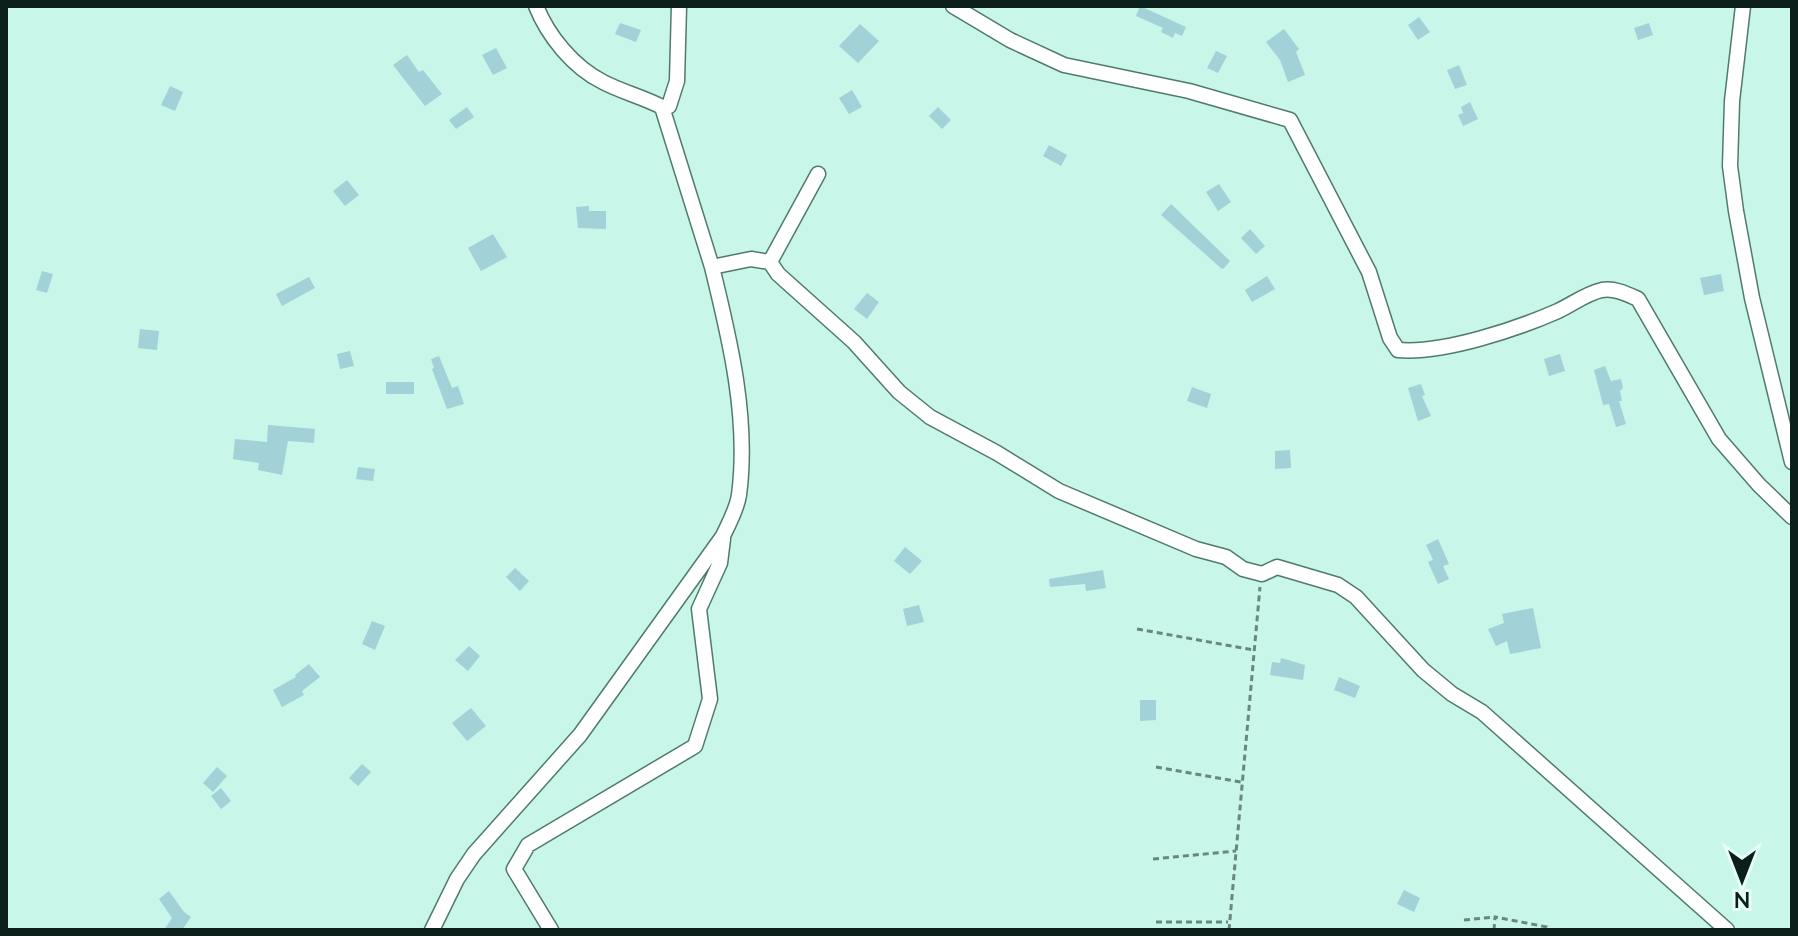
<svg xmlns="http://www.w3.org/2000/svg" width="1798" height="936" viewBox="0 0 1798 936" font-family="'Nunito Sans',sans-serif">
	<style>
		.building { fill: #a2d1d7 }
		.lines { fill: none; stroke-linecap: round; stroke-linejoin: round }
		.minor-casing { stroke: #507a6f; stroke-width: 17 }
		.path { stroke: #68877e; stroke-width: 3; stroke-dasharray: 6 4; stroke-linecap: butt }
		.minor { stroke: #fff; stroke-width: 14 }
	</style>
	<rect width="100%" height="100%" fill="#c8f6e9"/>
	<!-- building -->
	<path class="building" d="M1140 6 1186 27 1182 36 1175 33 1173 38 1161 32 1163 28 1136 16Z
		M1419 17 1430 32 1418 40 1408 25Z
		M620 23 641 30 636 42 615 34Z
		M1649 23 1653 35 1638 40 1634 28Z
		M860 24 879 41 858 63 839 46Z
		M1284 29 1299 49 1296 52 1305 75 1288 82 1280 60 1266 42Z
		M496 48 507 68 493 75 482 55Z
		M1216 51 1227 56 1218 73 1207 68Z
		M407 55 419 72 423 70 442 94 425 106 393 65Z
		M1459 65 1467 85 1455 89 1447 70Z
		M170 86 183 92 175 111 161 105Z
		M852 90 862 107 849 114 839 98Z
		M1470 102 1478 119 1463 126 1458 115 1463 113 1461 107Z
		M467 107 474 117 456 129 449 120Z
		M938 107 951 120 942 129 929 116Z
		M1049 145 1067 155 1061 166 1043 156Z
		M347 180 359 195 345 206 333 191Z
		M1219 184 1231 202 1218 211 1206 192Z
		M1171 204 1230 261 1224 268 1222 269 1161 215Z
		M589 206V211H606V229L578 228 576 207Z
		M1250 229 1265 246 1256 254 1241 238Z
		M493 234 507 257 481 271 468 248Z
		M42 271 53 274 47 293 36 290Z
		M1721 274 1724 291 1704 295 1700 278Z
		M1267 276 1275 289 1252 302 1245 290Z
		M309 277 315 288 282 306 276 294Z
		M867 293 879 302 867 319 854 309Z
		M140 329 159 331 157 350 138 348Z
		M350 351 354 366 340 369 337 354Z
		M1560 354 1565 371 1549 376 1544 359Z
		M439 356 452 388 458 386 464 404 447 409 432 369 434 368 431 359Z
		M1605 366 1611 381 1621 379 1623 388 1620 391 1622 401H1619L1626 424 1616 427 1609 404 1603 405 1594 370Z
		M386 382H414V394H386Z
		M1421 384 1425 395 1422 396 1431 416 1418 421 1408 388Z
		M1192 387 1211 394 1207 408 1187 401Z
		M268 425 315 429 314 443 288 441 282 475 258 470 259 463 233 459 235 439 267 442Z
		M1290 450 1291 468 1275 469V451Z
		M358 467 375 469 373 481 356 479Z
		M1438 539 1449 564 1443 566 1449 579 1438 584 1428 562 1433 560 1426 545Z
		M905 547 922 561 910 574 894 561Z
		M515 568 529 581 520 591 506 577Z
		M1103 570 1106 588 1086 591 1085 584 1050 587 1049 579Z
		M919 605 924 622 907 626 903 609Z
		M1533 608 1541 648 1510 654 1507 641 1496 646 1488 629 1504 623 1502 614Z
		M372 621 385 626 375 650 362 644Z
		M469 646 480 656 468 671 455 660Z
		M1281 658 1305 665 1303 680 1270 675 1272 662 1280 663Z
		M309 664 320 677 302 691 304 695 282 707 273 690 296 677 295 675Z
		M1339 677 1360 686 1355 698 1334 690Z
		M1140 700H1156V720L1140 721Z
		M471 708 486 726 467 741 452 723Z
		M362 764 371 772 358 786 349 778Z
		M217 767 227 776 213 792 203 783Z
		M221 788 231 801 221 809 211 796Z
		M1404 890 1420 898 1414 912 1397 904Z
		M169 891 184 912 191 917 182 930H164L172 918 159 899Z"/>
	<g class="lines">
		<defs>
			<path id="minor" d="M536 6C548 36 573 67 603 82 622 92 643 97 662 107L712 267 751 259 770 262 778 274 854 342 899 392 930 417 997 453 1059 491 1196 549 1226 557 1243 569 1262 574 1277 567 1338 585 1356 597 1423 670 1452 694 1482 712 1727 930
				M953 6 1010 40 1064 65 1189 91 1290 120 1369 272 1390 338 1398 350C1443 354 1517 329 1558 311 1573 304 1587 293 1602 290 1615 288 1627 294 1638 299L1719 439 1759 485 1792 517
				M1743 6 1732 101 1730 166 1736 211 1752 298 1792 462
				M662 107 669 106 677 81 679 6
				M770 262 818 174
				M432 930 457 879 474 854 580 735 723 536C729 523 737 509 739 495 749 419 730 340 712 267
				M551 930 514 869 528 845 695 746 710 699 699 609 720 563 723 539"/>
		</defs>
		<!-- minor casing -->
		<use href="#minor" class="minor-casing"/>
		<!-- path -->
		<path class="path" d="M1137 629 1254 650
			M1156 767 1241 782
			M1153 859 1236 851
			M1464 920 1495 917
			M1156 922H1228
			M1229 930 1260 587
			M1494 930 1495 917 1547 927 1549 930"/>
		<!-- minor -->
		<use href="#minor" class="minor"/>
	</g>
	<!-- border -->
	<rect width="1798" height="936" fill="none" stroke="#0c1e19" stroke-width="16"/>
	<!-- north arrow -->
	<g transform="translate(1742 880) rotate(180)" stroke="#e4fff7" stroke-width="6" paint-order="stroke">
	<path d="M0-6L14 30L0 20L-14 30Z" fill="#0c1e19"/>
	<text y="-12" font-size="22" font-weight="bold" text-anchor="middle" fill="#0c1e19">N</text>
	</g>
</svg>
